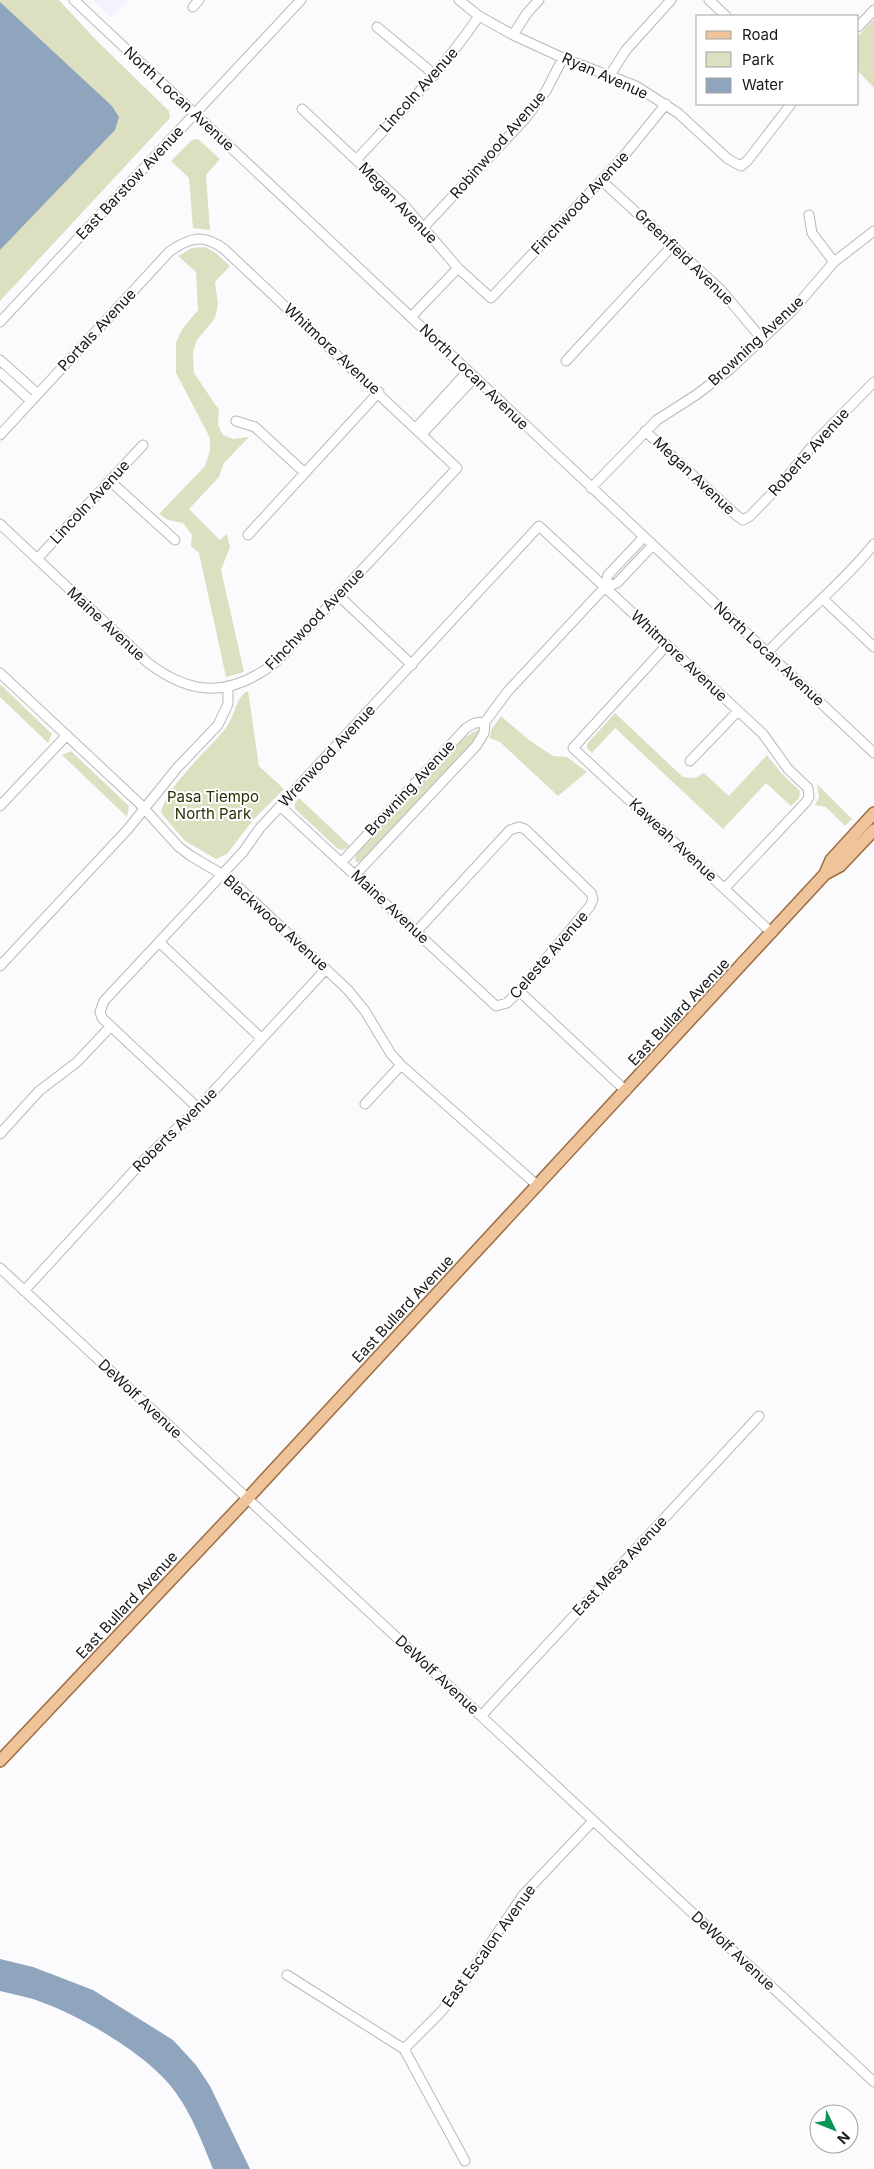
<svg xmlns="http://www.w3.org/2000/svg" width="874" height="2169" viewBox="0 0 874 2169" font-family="Inter,sans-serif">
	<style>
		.built { fill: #f3f2fd }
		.green { fill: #dde0c0 }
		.water { fill: #8fa4bd }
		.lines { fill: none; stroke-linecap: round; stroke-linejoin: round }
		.minor-casing { stroke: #b9b9bc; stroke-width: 11 }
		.major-casing { stroke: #9d6e41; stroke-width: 14 }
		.minor { stroke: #fff; stroke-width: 9 }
		.major { stroke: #efc49a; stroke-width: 11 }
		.labels { text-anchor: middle; stroke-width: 4; stroke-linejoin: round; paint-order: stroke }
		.street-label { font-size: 15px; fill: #181819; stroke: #fff }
		.park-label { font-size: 15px; fill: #2b2e05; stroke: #fff }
	</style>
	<rect width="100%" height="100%" fill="#fbfbfe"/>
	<!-- built -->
	<path class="built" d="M93 0H128L111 17Z"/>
	<!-- green -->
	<path class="green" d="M0 0H59L96 40 169 111 170 118 0 301Z
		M874 19V88L858 71V36Z
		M198 139 220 159 206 175 210 230 193 228 189 178 171 161 192 140Z
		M205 247 216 253 230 266 215 282 218 304 215 318 197 340 193 352 194 373 219 410 218 425 223 435 233 439 249 437 224 463 219 477 189 509 220 540 227 534 230 547 221 570 244 672 226 677 199 553 191 546 192 535 183 523 168 520 159 514 205 466 210 450V438L176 373V342L183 328 198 310 196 272 178 256 192 248Z
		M0 684 52 734 48 743 0 697Z
		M248 691 259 766 284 789 253 820 227 854 216 859 185 841 161 813C164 789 209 749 225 729 235 717 236 696 248 691Z
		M615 713 683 777 695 778 704 773 729 796 767 755 782 774 800 791 799 798 791 806 766 783 723 829 615 728 592 753 587 748V744Z
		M501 716 529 740 553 756 567 757 587 772 558 796 500 742 490 738 491 730Z
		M479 729 476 738 470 746 364 861 357 862 355 860 356 853 462 739Z
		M71 751 129 806 127 817 62 755Z
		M817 784 852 819 845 826 826 807 815 805 819 797Z
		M299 798 350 846 343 850 338 849 295 809V803Z"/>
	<!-- water -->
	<path class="water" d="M0 2 112 106 119 117 115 130 0 250Z
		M0 1959 33 1967 93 1990 173 2040 196 2065 210 2086 250 2169H213C203 2144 192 2115 176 2093 150 2055 78 2014 33 1999 23 1996 11 1994 0 1991Z"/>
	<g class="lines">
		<defs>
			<path id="minor" d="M74 0 874 753
				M459 0 479 16 513 35 563 58 636 86 678 113 728 159 741 166 748 160 791 104
				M709 0 726 16
				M193 7 199 0
				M377 27 435 75
				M858 27 874 10
				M513 35 527 13 539 0
				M610 75 626 50 671 0
				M302 109 403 204 458 268 491 298 623 157 666 104
				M356 160C399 114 443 69 479 16
				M601 180 721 290 762 339
				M809 215 812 233 834 262
				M424 227 525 119 546 91 563 58
				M411 317 458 268
				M0 322 301 0
				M0 360 38 394
				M566 361 673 245
				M0 373 31 401
				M236 421 255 427 305 473
				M416 428 467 372
				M645 431 736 515 743 520 750 516 783 482 817 440 874 382
				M422 434 474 378
				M0 435 170 251C191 237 203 234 224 249L457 468 276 662C231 697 192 697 147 662L0 524
				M110 481 175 540
				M591 488 657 420 696 395 729 370 792 311 834 262 874 231
				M248 535 379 392
				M37 559 143 445
				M605 587 617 583 653 545
				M339 596 412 665
				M823 599 874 647
				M667 645 573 748 772 933
				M767 653C802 615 842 584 874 544
				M0 673 139 803 179 847 191 856 230 879 348 990 365 1011 391 1054 401 1065 538 1186
				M690 761 738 711
				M0 806 67 735
				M280 806 496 1006 507 1003 519 991 590 906 593 899 591 893 525 829 519 827 510 830 416 932
				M341 863 466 728 475 723 485 722
				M355 875 476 746 484 733 485 722 508 691 605 587 608 575 644 537
				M159 942 261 1038
				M0 966 128 829 177 768 218 725 228 704V688
				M519 991 626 1091
				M365 1104 401 1065
				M198 1108 102 1018 100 1012 104 1001 243 852 260 828 539 526 763 734 788 769 808 788 809 797 806 802 725 888
				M0 1134 39 1091 77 1062 111 1026
				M0 1268 874 2082
				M24 1291 142 1162 198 1108 326 969
				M481 1716 759 1416
				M287 1975 404 2049 465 2161
				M404 2049 439 2014 456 1994 523 1895 593 1821"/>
			<path id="major" d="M825 874 840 866 874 830
				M0 1761 247 1499 825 874 831 860 874 813"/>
		</defs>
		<!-- minor casing -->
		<use href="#minor" class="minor-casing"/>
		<!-- major casing -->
		<use href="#major" class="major-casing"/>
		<!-- minor -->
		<use href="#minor" class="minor"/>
		<!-- major -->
		<use href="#major" class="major"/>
	</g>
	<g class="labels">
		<!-- street labels -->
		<g class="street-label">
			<text transform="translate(605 76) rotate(24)" y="5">Ryan Avenue</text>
			<text transform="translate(419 90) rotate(-48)" y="5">Lincoln Avenue</text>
			<text transform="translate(179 99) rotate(43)" y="5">North Locan Avenue</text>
			<text transform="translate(498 145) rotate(-49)" y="5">Robinwood Avenue</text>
			<text transform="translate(130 183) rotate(-47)" y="5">East Barstow Avenue</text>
			<text transform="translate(398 203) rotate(46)" y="5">Megan Avenue</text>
			<text transform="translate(580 203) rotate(-47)" y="5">Finchwood Avenue</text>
			<text transform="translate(684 257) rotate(44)" y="5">Greenfield Avenue</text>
			<text transform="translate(97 330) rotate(-47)" y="5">Portals Avenue</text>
			<text transform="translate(756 341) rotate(-43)" y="5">Browning Avenue</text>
			<text transform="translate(332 349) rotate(43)" y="5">Whitmore Avenue</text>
			<text transform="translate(474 377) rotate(44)" y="5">North Locan Avenue</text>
			<text transform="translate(809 452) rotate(-48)" y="5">Roberts Avenue</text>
			<text transform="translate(694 476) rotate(43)" y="5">Megan Avenue</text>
			<text transform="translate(90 502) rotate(-47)" y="5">Lincoln Avenue</text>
			<text transform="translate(315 619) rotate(-46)" y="5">Finchwood Avenue</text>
			<text transform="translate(106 624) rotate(43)" y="5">Maine Avenue</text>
			<text transform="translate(769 654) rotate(43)" y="5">North Locan Avenue</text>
			<text transform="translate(679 656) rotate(43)" y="5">Whitmore Avenue</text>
			<text transform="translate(327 756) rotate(-47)" y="5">Wrenwood Avenue</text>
			<text transform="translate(410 788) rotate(-47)" y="5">Browning Avenue</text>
			<text transform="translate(673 840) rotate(43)" y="5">Kaweah Avenue</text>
			<text transform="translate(390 907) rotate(43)" y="5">Maine Avenue</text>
			<text transform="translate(276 923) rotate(42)" y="5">Blackwood Avenue</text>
			<text transform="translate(549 955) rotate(-49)" y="5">Celeste Avenue</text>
			<text transform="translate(679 1012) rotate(-47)" y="5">East Bullard Avenue</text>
			<text transform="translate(175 1130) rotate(-45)" y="5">Roberts Avenue</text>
			<text transform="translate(403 1309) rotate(-47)" y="5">East Bullard Avenue</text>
			<text transform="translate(140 1399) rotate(43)" y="5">DeWolf Avenue</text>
			<text transform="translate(620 1566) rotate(-47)" y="5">East Mesa Avenue</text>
			<text transform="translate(127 1605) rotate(-47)" y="5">East Bullard Avenue</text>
			<text transform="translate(437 1675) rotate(43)" y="5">DeWolf Avenue</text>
			<text transform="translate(489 1946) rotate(-54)" y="5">East Escalon Avenue</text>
			<text transform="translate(733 1951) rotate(43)" y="5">DeWolf Avenue</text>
		</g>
		<!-- park labels -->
		<g class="park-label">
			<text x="213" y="802">Pasa Tiempo<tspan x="213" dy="17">North Park</tspan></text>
		</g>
	</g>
	<!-- legend -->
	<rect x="696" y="15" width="162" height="90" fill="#ffffff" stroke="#a3a3a3"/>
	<rect x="706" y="31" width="25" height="8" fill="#efc49a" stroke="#a3a3a3"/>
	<text x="742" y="40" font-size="15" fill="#181819">Road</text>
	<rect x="706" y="52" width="25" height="15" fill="#dde0c0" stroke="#a3a3a3"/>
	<text x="742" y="65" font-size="15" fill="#181819">Park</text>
	<rect x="706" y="78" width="25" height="15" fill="#8fa4bd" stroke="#a3a3a3"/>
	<text x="742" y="90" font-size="15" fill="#181819">Water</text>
	<!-- north arrow -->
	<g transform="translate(834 2129) rotate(133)"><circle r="24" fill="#ffffff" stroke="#a3a3a3"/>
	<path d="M0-4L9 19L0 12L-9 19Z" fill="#0b9554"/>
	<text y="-8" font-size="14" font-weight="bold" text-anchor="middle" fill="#181819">N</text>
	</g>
</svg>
